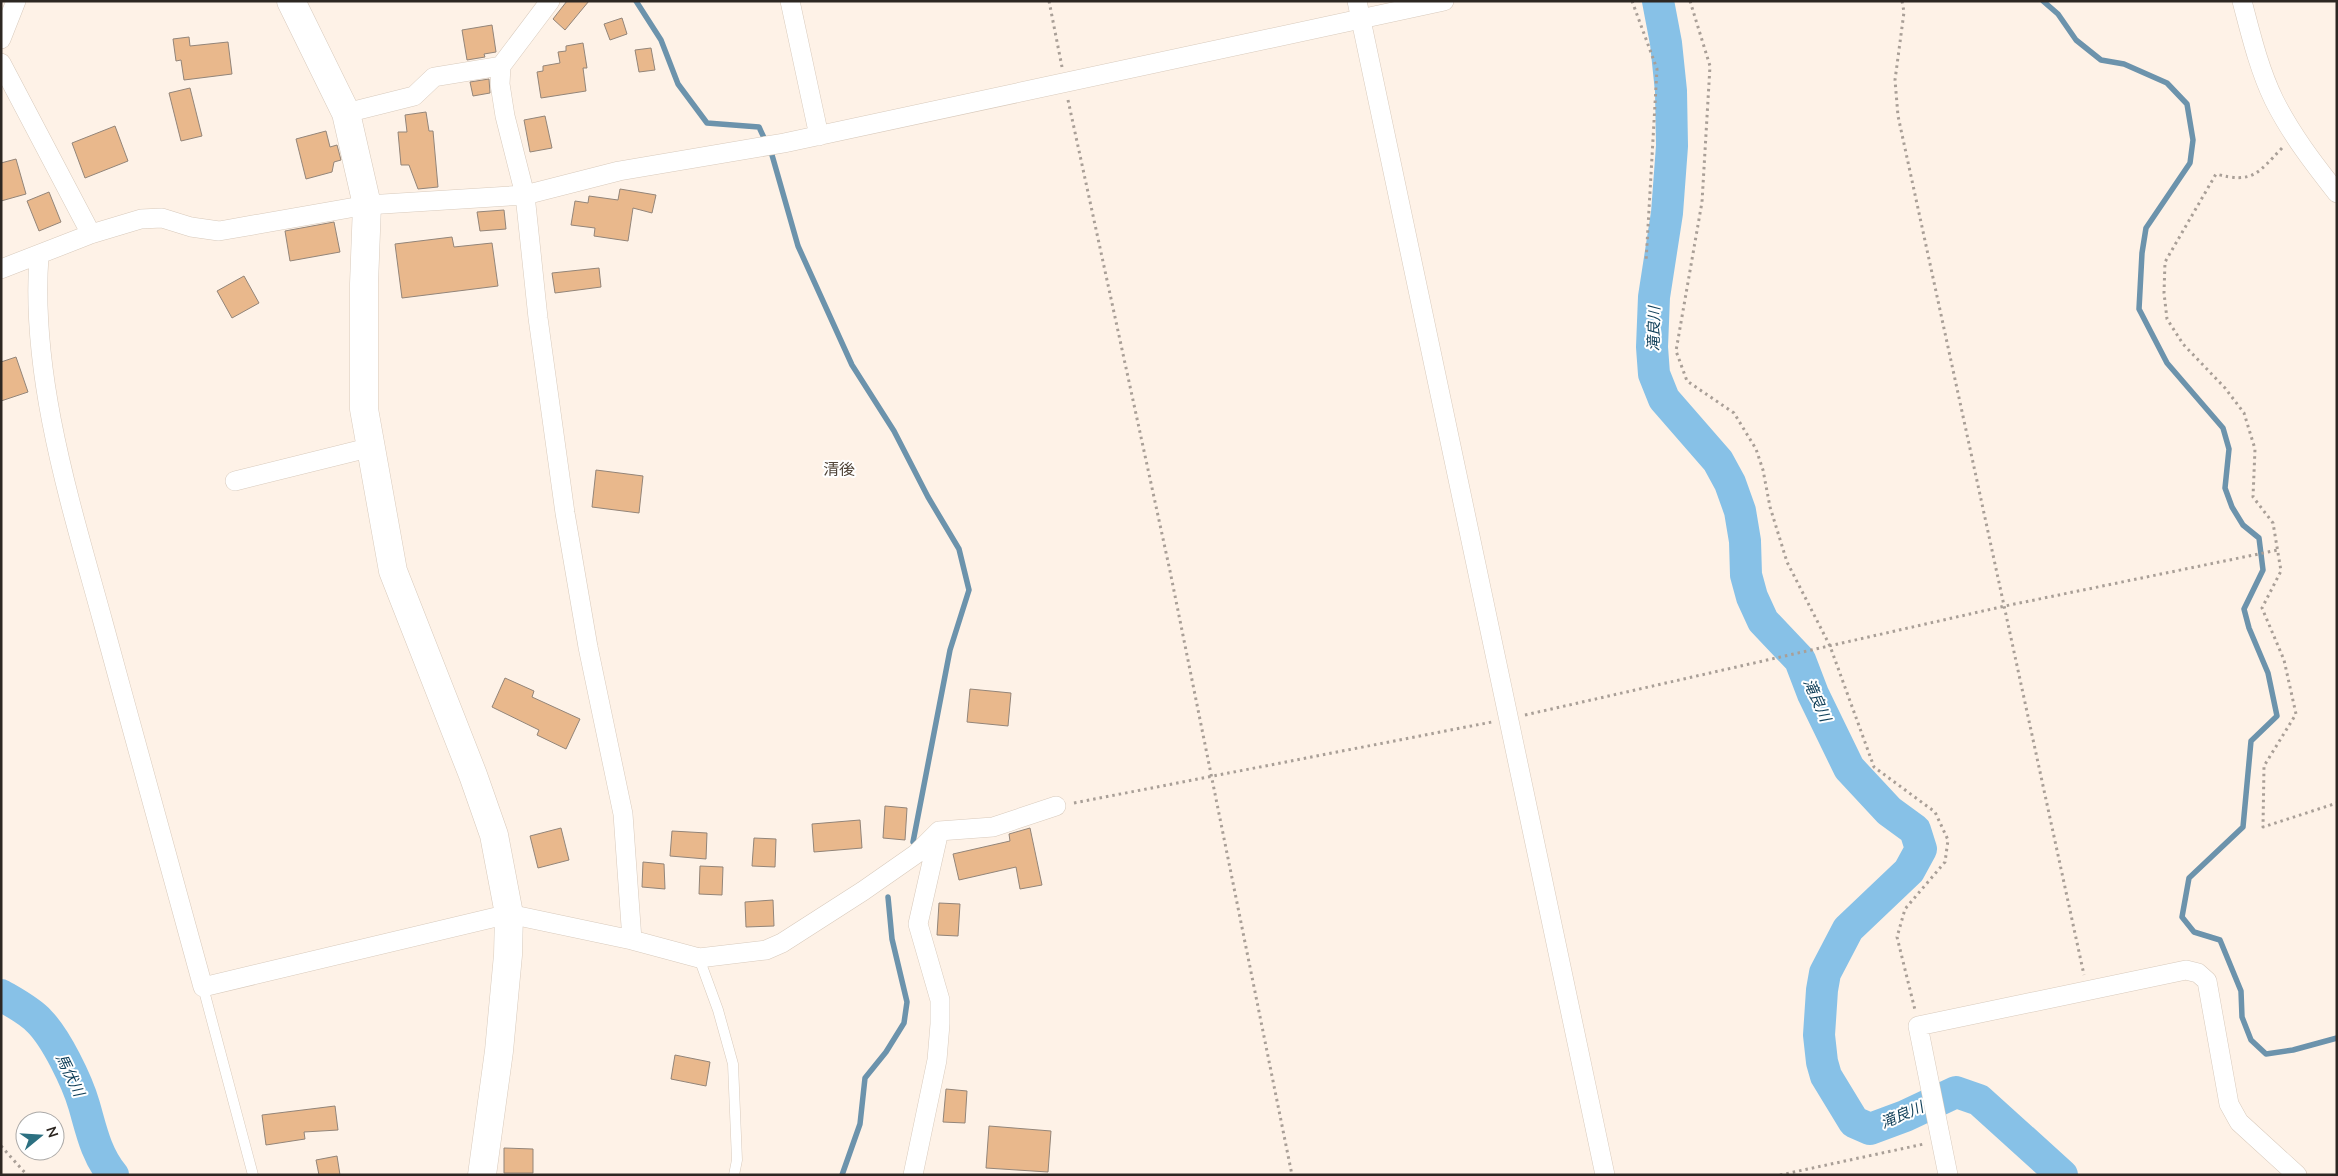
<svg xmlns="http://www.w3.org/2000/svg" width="2338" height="1176" viewBox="0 0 2338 1176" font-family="Mulish,'Noto Sans JP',sans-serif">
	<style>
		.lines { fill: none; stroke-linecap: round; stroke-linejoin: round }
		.stream { stroke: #6c93ac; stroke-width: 5.5 }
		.river { stroke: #87c1e7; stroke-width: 32 }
		.building { fill: #e9b88c; stroke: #938579 }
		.lane-casing { stroke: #d8cabc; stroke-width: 11 }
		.street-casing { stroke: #d8cabc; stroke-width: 20 }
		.secondary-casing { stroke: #d8cabc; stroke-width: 29 }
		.path { stroke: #a99f97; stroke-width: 3; stroke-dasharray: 2.5 4; stroke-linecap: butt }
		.lane { stroke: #fff; stroke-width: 10 }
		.street { stroke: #fff; stroke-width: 19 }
		.secondary { stroke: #fff; stroke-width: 28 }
		.labels { text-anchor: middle; stroke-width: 4; stroke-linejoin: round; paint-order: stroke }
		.water-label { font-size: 15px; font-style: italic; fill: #0d3d57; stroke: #fff }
		.quarter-label { font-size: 16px; fill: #504438; stroke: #fff }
	</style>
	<rect width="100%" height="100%" fill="#fef2e7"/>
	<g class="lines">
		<!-- stream -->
		<path class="stream" d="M636 1 661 40 678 84 707 123 759 127 772 155 798 246 852 365 894 431 928 497 959 549 969 590 950 650 913 842
			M2043 1 2058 14 2076 40 2101 60 2124 64 2167 83 2187 104 2193 140 2190 163 2146 228 2142 253 2139 309 2167 363 2223 428 2229 449 2225 488 2232 507 2243 525 2259 538 2263 570 2244 609 2249 628 2268 673 2277 716 2251 741 2243 827 2189 878 2182 917 2194 932 2220 940 2241 991 2242 1017 2251 1040 2266 1054 2293 1050 2337 1038
			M842 1175 860 1124 865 1078 886 1052 904 1023 907 1002 892 939 888 897"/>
		<!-- river -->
		<path class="river" d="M1658 1 1666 43 1671 91 1672 146 1667 213 1654 297 1652 347 1654 374 1664 399 1718 461 1730 483 1740 511 1745 541 1746 575 1752 597 1763 621 1800 660 1813 694 1849 768 1889 811 1915 830 1921 849 1909 871 1848 929 1825 973 1822 990 1819 1035 1822 1062 1826 1076 1854 1122 1870 1129 1905 1116 1956 1092 1979 1100 2062 1175
			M1 995C13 1002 30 1011 39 1021 56 1038 77 1081 84 1105 91 1129 96 1155 113 1175"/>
	</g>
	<!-- building -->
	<path class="building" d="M567 1H589L565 30 553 19Z
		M622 18 627 34 610 40 604 24Z
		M492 25 496 52 484 54 485 57 467 60 462 30Z
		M189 37 190 46 228 42 232 74 184 80 181 60 176 61 173 39Z
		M583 43 587 68H583L586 91 541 98 537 72 543 71V66L560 63 558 52 566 51V46Z
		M651 48 655 70 639 72 635 50Z
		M489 79 490 93 473 96 470 82Z
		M190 88 202 136 181 141 169 93Z
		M426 112 429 131H433L438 187 418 189 409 165H401L398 132H407L405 115Z
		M545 116 552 148 530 152 524 120Z
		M115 126 128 161 85 178 72 143Z
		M326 131 330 147 337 145 341 160 334 162 332 172 306 179 296 139Z
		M16 159 26 194 1 201V163Z
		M620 189 656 195 652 213 633 208 628 241 594 236 595 228 571 225 575 201 588 203 589 196 618 200Z
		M49 192 61 222 39 231 27 201Z
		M504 210 506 229 480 231 477 212Z
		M334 222 340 252 290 261 285 231Z
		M452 237 454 247 492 243 498 286 402 298 395 244Z
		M599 268 601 287 555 293 552 273Z
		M244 276 259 303 232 318 217 291Z
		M16 357 28 392 1 401V362Z
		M596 470 643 476 639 513 592 507Z
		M505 678 534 691 532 697 580 719 566 749 537 735 539 730 492 707Z
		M970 689 1011 693 1008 726 967 722Z
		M885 806 907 808 905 840 883 838Z
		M860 820 862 848 814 852 812 824Z
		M561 828 569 860 538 868 530 836Z
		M1030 828 1042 885 1020 889 1016 867 959 880 953 854 1010 841 1009 834Z
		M672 831 707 833 706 859 670 856Z
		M754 838 776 839 775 867 752 866Z
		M643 862 664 864 665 889 642 887Z
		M700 866 723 867 722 895 699 894Z
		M773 900 774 926 746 927 745 902Z
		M939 903 960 904 958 936 937 935Z
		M675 1055 710 1062 706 1086 671 1079Z
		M946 1089 967 1091 965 1123 943 1122Z
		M335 1106 338 1130 304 1132 305 1139 266 1145 262 1115Z
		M989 1126 1051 1131 1048 1172 986 1168Z
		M504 1148 533 1149V1173H504Z
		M337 1156 340 1175H319L316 1160Z"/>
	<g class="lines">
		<defs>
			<path id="lane" d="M699 958 718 1010 733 1064 737 1160 734 1175
				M203 987 253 1175"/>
			<path id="street" d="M550 1 501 66 500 84 505 116 525 195 538 318 565 513 588 647 623 814 632 940
				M790 1 819 136
				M1357 1 1605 1175
				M2242 1C2251 35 2259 69 2274 100 2291 134 2314 164 2337 193
				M1 39 16 1
				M1 63 91 234
				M346 113 414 96 434 77 501 66
				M39 256C30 378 71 505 103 622 136 744 170 866 203 987L509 914 632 940 699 958 766 950 782 943 863 891 916 854 939 831 993 827 1056 806
				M1 269 91 234 141 219 162 218 191 227 219 231 367 205 525 195 619 171 784 143 1444 1
				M235 481 372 447
				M913 1175 937 1060 940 1024V1000L918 924 939 831
				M1948 1175 1918 1026 2186 970 2198 973 2207 981 2229 1104 2239 1122 2297 1175"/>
			<path id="secondary" d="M291 1 346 113 367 205 364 284V409L393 571 473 775 494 835 509 914 508 955 499 1051 482 1175"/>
		</defs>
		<!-- lane casing -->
		<use href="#lane" class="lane-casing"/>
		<!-- street casing -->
		<use href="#street" class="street-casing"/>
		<!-- secondary casing -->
		<use href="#secondary" class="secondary-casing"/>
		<!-- path -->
		<path class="path" d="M1049 1 1062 67
			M1632 1 1657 69 1646 262
			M1690 1 1710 66 1702 202 1676 351 1687 381 1734 413 1756 449 1763 470 1770 507 1787 562 1830 646 1874 767 1935 812 1948 840 1945 862 1905 909 1897 937 1915 1010
			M1902 1 1904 12 1895 80 1898 116 2084 975
			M1068 100 1170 571 1292 1175
			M2282 148C2258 173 2253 184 2216 174L2165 262 2164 293 2167 319 2183 344 2225 388 2244 413 2255 449 2253 497 2273 523 2281 571 2262 608 2284 660 2296 714 2264 766 2263 827 2337 803
			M1525 715 2005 606 2278 550
			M1074 803 1492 722
			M1 1146 27 1175
			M1780 1175 1924 1144"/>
		<!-- lane -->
		<use href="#lane" class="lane"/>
		<!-- street -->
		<use href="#street" class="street"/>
		<!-- secondary -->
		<use href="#secondary" class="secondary"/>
	</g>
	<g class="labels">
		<!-- water labels -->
		<g class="water-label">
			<text transform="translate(1654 329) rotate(-89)" y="5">滝良川</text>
			<text transform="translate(1817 700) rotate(66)" y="5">滝良川</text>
			<text transform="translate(70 1075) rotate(64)" y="5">馬伏川</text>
			<text transform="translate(1902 1115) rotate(-23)" y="5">滝良川</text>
		</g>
		<!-- quarter labels -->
		<g class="quarter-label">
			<text x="839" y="475">清後</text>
		</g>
	</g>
	<!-- border -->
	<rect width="2338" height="1176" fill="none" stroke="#2d2722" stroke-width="5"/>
	<!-- north arrow -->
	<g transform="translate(40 1136) rotate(72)"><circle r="24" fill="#ffffff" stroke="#aba9a7"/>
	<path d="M0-4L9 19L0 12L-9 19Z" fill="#2c7081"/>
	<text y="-8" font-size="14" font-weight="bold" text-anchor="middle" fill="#2d2722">N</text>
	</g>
</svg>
